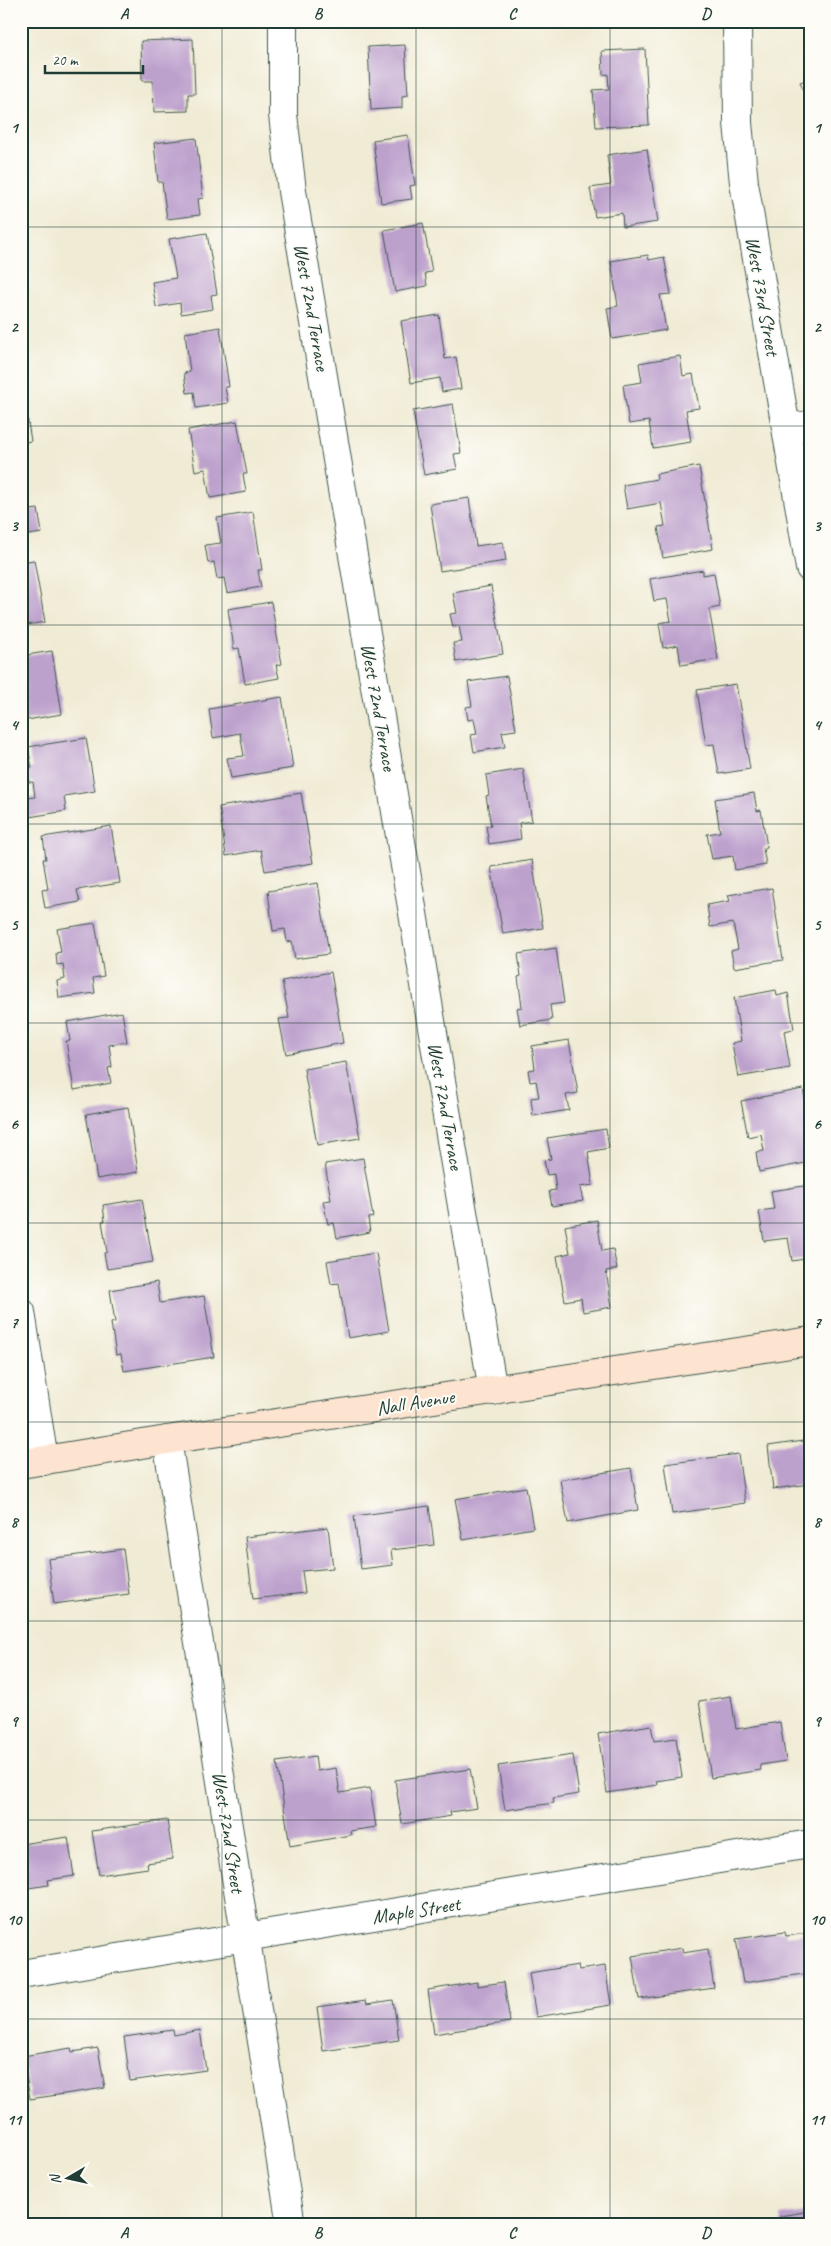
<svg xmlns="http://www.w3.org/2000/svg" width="831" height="2246" viewBox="0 0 831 2246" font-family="Caveat,sans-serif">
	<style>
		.building { fill: #bda1cd }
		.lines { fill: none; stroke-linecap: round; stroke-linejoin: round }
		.street-casing { stroke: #3e574c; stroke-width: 30 }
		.secondary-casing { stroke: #3e574c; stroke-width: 30 }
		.street { stroke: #fff; stroke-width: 28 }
		.secondary { stroke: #fde4d0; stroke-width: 28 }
		.grid { fill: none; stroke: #1f3d34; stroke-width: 1; stroke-opacity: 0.55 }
		.labels { text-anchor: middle; stroke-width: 4; stroke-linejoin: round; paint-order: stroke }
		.street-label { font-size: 20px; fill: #1f3d34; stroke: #fdfcf7 }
		.neatline { fill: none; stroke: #1f3d34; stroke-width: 2 }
		.grid-label { font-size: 16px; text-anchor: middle; font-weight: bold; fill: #1f3d34 }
	</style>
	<rect width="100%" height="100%" fill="#fdfcf7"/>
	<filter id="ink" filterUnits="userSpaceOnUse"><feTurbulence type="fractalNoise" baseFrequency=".02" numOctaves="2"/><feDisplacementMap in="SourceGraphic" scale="10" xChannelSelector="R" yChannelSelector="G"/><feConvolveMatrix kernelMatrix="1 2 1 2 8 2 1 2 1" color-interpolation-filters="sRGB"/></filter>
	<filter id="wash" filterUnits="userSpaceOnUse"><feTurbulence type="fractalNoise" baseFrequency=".0096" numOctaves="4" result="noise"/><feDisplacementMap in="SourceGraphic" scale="20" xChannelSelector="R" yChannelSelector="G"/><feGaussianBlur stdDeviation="1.12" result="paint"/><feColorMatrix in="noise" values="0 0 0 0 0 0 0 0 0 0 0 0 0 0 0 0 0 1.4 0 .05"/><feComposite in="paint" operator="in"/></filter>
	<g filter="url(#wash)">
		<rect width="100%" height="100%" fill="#f0ebd4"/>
		<g id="blocks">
			<!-- building -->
			<path class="building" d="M599 21H644V25Z
				M193 39 195 94H188V111L154 112 153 81H142L141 41Z
				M405 45 408 95 402 96V108L371 110 368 47Z
				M645 49 649 125 596 127 593 90 609 89 608 74 603 75 602 51Z
				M810 79V106L800 82Z
				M408 135 415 185 410 186 412 199 381 203 373 140Z
				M196 138 203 198 198 199 200 215 167 219 162 182H158L154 143Z
				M647 149 658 222 623 227 622 213 595 217 590 188 611 185 607 155Z
				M423 223 432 272 425 273 427 286 395 292 384 230Z
				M207 233 217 294 211 295 213 309 181 314 180 303 156 307 152 282 176 278 169 239Z
				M648 255 649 260 664 257 671 294 660 295 666 330 612 339 607 308 618 306 611 261Z
				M439 315 445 359 456 357 461 389 442 392 440 378 411 383 401 321Z
				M220 327 229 387H225L228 403 196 408 194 392 187 393 184 373 190 372 185 333Z
				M680 356 683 376 693 374 699 408 686 410 691 442 653 448 649 421 629 424 623 385 642 382 639 363Z
				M24 397 31 441 21 443V398Z
				M453 404 461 453 454 454 457 469 424 475 413 411Z
				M237 421 247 474H243L246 492 210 498 205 469 195 471 188 430Z
				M699 466 713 549 663 558 658 527 665 526 661 503 627 509 623 485 657 479 656 474Z
				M469 498 476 546 503 542 506 561 440 571 430 504Z
				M38 509 42 533 21 536V511Z
				M253 512 262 570H258L261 587 227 593 224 578 217 579 214 562 208 563 205 545 221 543 217 518Z
				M34 560 45 622 21 626V562Z
				M703 570V575L714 573 720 607 709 609 718 659 681 665 678 645 663 648 659 623 671 621 667 599 654 601 650 579Z
				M491 586 503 654 456 662 453 643 462 642 459 626 453 627 450 614 457 613 453 593Z
				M271 602 282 664 276 665 279 678 245 684 239 648 234 649 228 609Z
				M52 651 62 714 21 721V656Z
				M507 676 516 730 502 732 505 747 474 752 471 735 477 734 474 719 468 720 466 707 472 706 468 682Z
				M736 684 750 769 719 774 714 744 706 745 697 690Z
				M282 697 293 768 231 778 227 758 244 756 240 733 213 738 209 709Z
				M86 738 95 791 64 796 66 811 29 817 26 798 35 797 33 782H29L26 769 32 768 28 747Z
				M523 769 532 821 519 823 521 839 489 844 486 826H491L486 796 489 795 486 775Z
				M301 793 313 863 265 871 261 850 226 856 219 807Z
				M754 793 757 811 761 810 767 847 763 848 766 865 735 870 733 856 712 859 707 834 720 832 715 799Z
				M111 826 120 883 77 890 80 902 45 908 42 890 48 889 43 859H46L43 837Z
				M532 860 543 928 503 934 491 867Z
				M318 883 329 954 295 959 292 941 287 942 285 929 273 931 268 891Z
				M772 888 783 960 734 968 731 951 738 949 733 923 710 927 707 905 730 901 728 895Z
				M95 923 104 976 93 978 95 993 59 998 57 981 65 979 63 964 57 965 56 953 61 952 57 929Z
				M556 948 564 1003 550 1005 552 1020 520 1025 517 1008 522 1007 518 977 521 976 518 954Z
				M331 972 343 1043 286 1054 279 1019 289 1018 282 981Z
				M776 990 777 996 788 993 794 1029 784 1031 790 1068 738 1077 732 1043 741 1041 734 998Z
				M122 1012 127 1042 109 1045 112 1067 108 1068 111 1083 74 1090 66 1041H70L67 1022Z
				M569 1040 578 1093 566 1095 569 1110 533 1116 531 1098 539 1097 536 1081 530 1082 528 1070 535 1069 532 1046Z
				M346 1062 360 1138 317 1145 304 1069Z
				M803 1089 810 1123V1162L759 1172 756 1152 764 1151 761 1134 748 1137 741 1101Z
				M128 1107 138 1172 97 1179 86 1114Z
				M606 1129 609 1148 588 1152 593 1185 580 1187 583 1201 552 1206 549 1191 556 1190 554 1174 547 1175 544 1160 551 1159 547 1138Z
				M363 1158 373 1217 368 1218 370 1232 337 1238 334 1223 328 1224 323 1201 331 1200 325 1164Z
				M810 1185V1258L792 1261 788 1238 764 1241 759 1211 774 1209 771 1191Z
				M142 1199 153 1262 107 1269 104 1253 107 1252 102 1221H105L103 1205Z
				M597 1220 602 1251 613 1249 617 1269 606 1271 612 1307 583 1312 581 1298 565 1301 557 1256 570 1253 565 1226Z
				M376 1253 389 1331 348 1338 339 1283 331 1284 327 1261Z
				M157 1282 160 1303 204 1296 214 1357 124 1371 121 1354 116 1355 111 1323 115 1322 110 1290Z
				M810 1440V1484L773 1489 768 1446Z
				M738 1454 745 1503 672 1514 665 1464Z
				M631 1468 638 1510 568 1523 560 1480Z
				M526 1487 533 1528 463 1540 455 1499Z
				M429 1506 434 1545 391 1550 393 1565 361 1569 354 1516Z
				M328 1527 333 1568 302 1571 305 1593 253 1599 245 1537Z
				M123 1549 129 1594 54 1604 48 1559Z
				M731 1696 736 1729 780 1722 786 1761 760 1765 761 1770 711 1778 699 1701Z
				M651 1725 654 1741 676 1738 682 1777 656 1781 657 1785 607 1793 598 1734Z
				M573 1755 579 1794 553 1798 554 1803 505 1810 498 1766Z
				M315 1756 317 1771 336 1768 340 1793 370 1788 376 1827 350 1831 351 1835 290 1846 277 1762Z
				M470 1769 477 1808 450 1812 451 1816 402 1824 395 1780Z
				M167 1820 173 1859 147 1863 148 1868 99 1875 92 1831Z
				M68 1837 74 1876 48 1880 49 1885 21 1889V1844Z
				M785 1932 786 1936 810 1933V1973L743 1983 736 1939Z
				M682 1948 683 1953 708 1949 714 1988 639 1999 632 1956Z
				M578 1965 579 1970 605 1966 611 2005 536 2017 529 1973Z
				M477 1982V1986L504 1982 510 2022 434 2034 428 1990Z
				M366 2000 367 2004 393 2000 399 2040 323 2051 317 2007Z
				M173 2030 174 2035 200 2030 206 2070 130 2081 124 2037Z
				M71 2048 72 2052 98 2048 105 2088 30 2099 23 2056Z
				M810 2211V2225H781L780 2216Z
				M751 2221 752 2225H735V2224Z"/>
		</g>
	</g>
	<g filter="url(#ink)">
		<use href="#blocks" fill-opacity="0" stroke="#3e574c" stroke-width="1"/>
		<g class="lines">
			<defs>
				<path id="street" d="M283 21V115L292 191 493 1391
					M737 21 738 123 744 183 810 568
					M787 428 810 425
					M21 1312 44 1461
					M167 1440 291 2225
					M21 1974 810 1844"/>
				<path id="secondary" d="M21 1464 167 1440 810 1341"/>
			</defs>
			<!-- street casing -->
			<use href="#street" class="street-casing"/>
			<!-- secondary casing -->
			<use href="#secondary" class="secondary-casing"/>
			<!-- street -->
			<use href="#street" class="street"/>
			<!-- secondary -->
			<use href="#secondary" class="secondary"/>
		</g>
	</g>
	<!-- grid -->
	<path class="grid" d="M222 21V2225M416 21V2225M610 21V2225M21 227H810M21 426H810M21 625H810M21 824H810M21 1023H810M21 1223H810M21 1422H810M21 1621H810M21 1820H810M21 2019H810"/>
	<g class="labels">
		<!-- street labels -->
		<g class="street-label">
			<text transform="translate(763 296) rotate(80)" y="7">West 73rd Street</text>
			<text transform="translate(312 307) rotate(80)" y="7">West 72nd Terrace</text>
			<text transform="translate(379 707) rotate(80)" y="7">West 72nd Terrace</text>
			<text transform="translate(446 1106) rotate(80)" y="7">West 72nd Terrace</text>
			<text transform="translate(415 1402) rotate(-9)" y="7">Nall Avenue</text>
			<text transform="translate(229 1832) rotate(81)" y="7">West 72nd Street</text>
			<text transform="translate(416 1910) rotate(-9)" y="7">Maple Street</text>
		</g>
	</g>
	<!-- margin -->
	<rect width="831" height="2246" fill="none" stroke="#fdfcf7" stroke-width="55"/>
	<!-- north arrow -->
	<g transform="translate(68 2178) rotate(261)" stroke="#fdfcf7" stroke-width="4" paint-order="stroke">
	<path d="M0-4L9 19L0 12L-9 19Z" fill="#1f3d34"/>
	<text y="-8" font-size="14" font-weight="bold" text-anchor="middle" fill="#1f3d34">N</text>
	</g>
	<!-- scale -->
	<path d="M45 65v8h98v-8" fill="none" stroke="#1f3d34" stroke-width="2.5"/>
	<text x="52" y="65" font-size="15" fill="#1f3d34" stroke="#fdfcf7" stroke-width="4" paint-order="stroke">20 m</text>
	<rect x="28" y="28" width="776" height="2190" class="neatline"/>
	<g class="grid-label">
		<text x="124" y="19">A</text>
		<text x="318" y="19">B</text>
		<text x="512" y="19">C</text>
		<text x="706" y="19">D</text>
		<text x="14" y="133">1</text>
		<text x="817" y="133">1</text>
		<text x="14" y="332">2</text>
		<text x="817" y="332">2</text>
		<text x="14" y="531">3</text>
		<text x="817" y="531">3</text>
		<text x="14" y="730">4</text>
		<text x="817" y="730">4</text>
		<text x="14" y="930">5</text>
		<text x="817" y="930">5</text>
		<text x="14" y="1129">6</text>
		<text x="817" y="1129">6</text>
		<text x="14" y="1328">7</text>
		<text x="817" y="1328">7</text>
		<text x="14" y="1527">8</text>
		<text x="817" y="1527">8</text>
		<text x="14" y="1726">9</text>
		<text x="817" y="1726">9</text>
		<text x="14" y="1925">10</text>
		<text x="817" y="1925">10</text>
		<text x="14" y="2125">11</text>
		<text x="817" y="2125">11</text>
		<text x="124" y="2238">A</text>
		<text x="318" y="2238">B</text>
		<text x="512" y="2238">C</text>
		<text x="706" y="2238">D</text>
	</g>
</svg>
